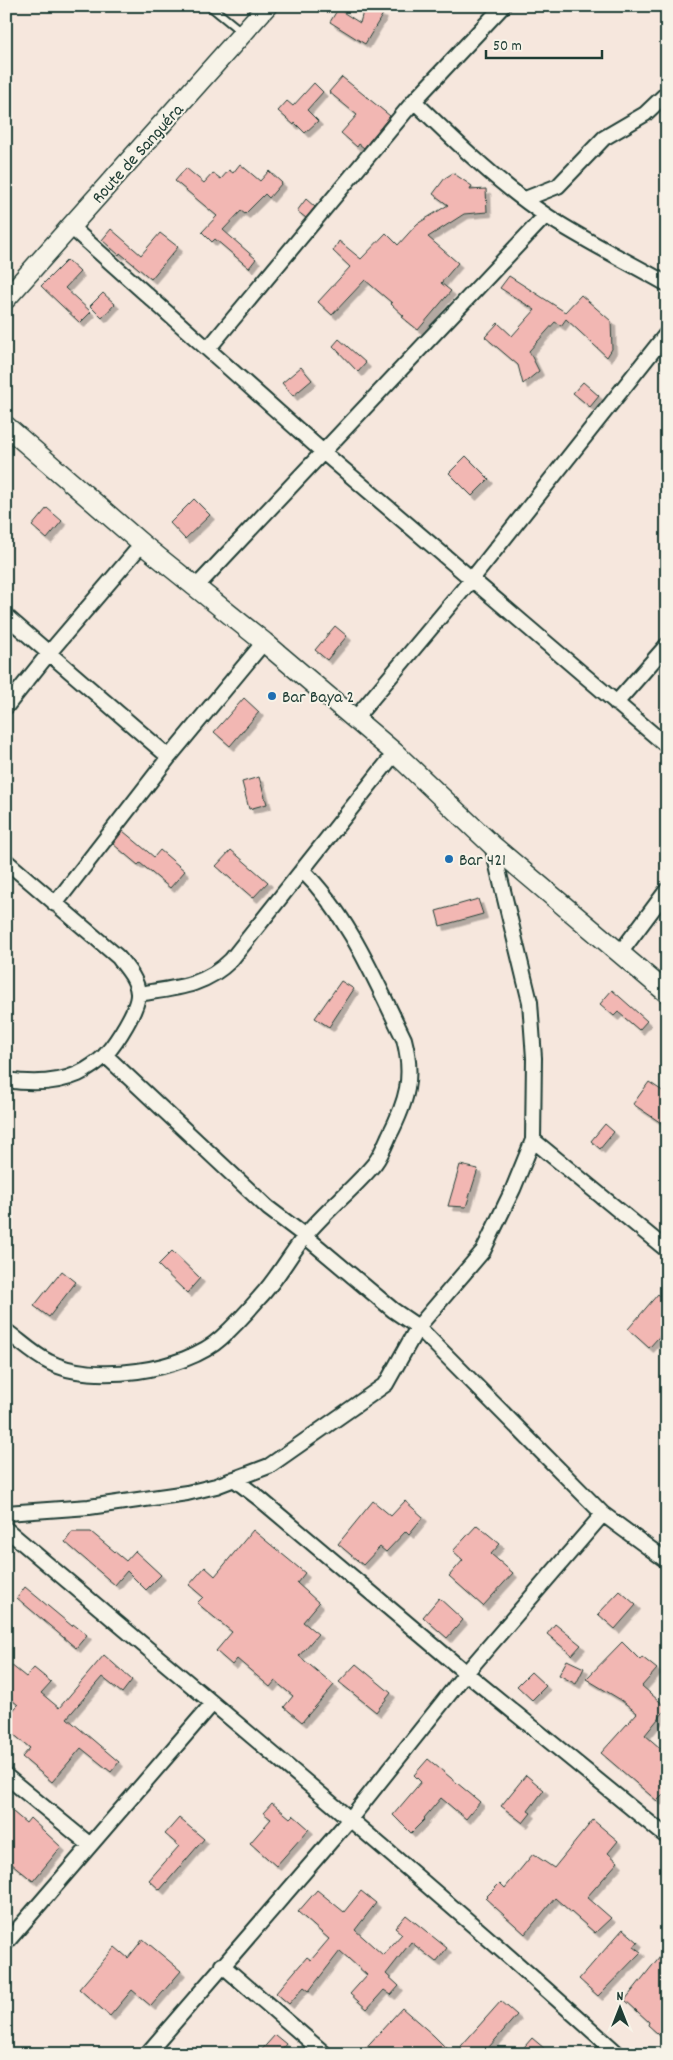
<svg xmlns="http://www.w3.org/2000/svg" width="673" height="2060" viewBox="0 0 673 2060" font-family="Dekko,sans-serif">
	<style>
		.building { fill: #f2b7b3; stroke: #1f3d34; filter: url(#shadow) }
		.lines { fill: none; stroke-linecap: round; stroke-linejoin: round }
		.lane-casing { stroke: #1f3d34; stroke-width: 11 }
		.street-casing { stroke: #1f3d34; stroke-width: 18 }
		.secondary-casing { stroke: #1f3d34; stroke-width: 22 }
		.lane { stroke: #f7f3e8; stroke-width: 7 }
		.street { stroke: #f7f3e8; stroke-width: 14 }
		.secondary { stroke: #f7f3e8; stroke-width: 19 }
		.poi-dot { fill: #1f6fb2; stroke: #f7f3e8; stroke-width: 2 }
		.labels { text-anchor: middle; stroke-width: 4; stroke-linejoin: round; paint-order: stroke }
		.street-label { font-size: 18px; fill: #1f3d34; stroke: #f7f3e8 }
		.poi-label { font-size: 18px; fill: #1f3d34; stroke: #f7f3e8; text-anchor: start }
	</style>
	<defs>
		<filter id="shadow"><feDropShadow dx="4.5" dy="4.5" stdDeviation="0" flood-color="#0004"/></filter>
	</defs>
	<rect width="100%" height="100%" fill="#f6e7dd"/>
	<filter id="ink" filterUnits="userSpaceOnUse"><feTurbulence type="fractalNoise" baseFrequency=".02" numOctaves="2"/><feDisplacementMap in="SourceGraphic" scale="10" xChannelSelector="R" yChannelSelector="G"/><feConvolveMatrix kernelMatrix="1 2 1 2 8 2 1 2 1" color-interpolation-filters="sRGB"/></filter>
	<g filter="url(#ink)">
		<!-- building -->
		<path class="building" d="M364 8 383 14 365 44 330 22 338 9 360 23Z
			M342 77 390 116 364 148 359 144 357 147 341 133 357 115 329 92Z
			M314 83 323 92 307 110 318 121 305 133 295 123 294 125 278 111 287 101 293 106Z
			M240 164 260 181 269 171 282 183 269 198 265 194 245 214 241 211 223 230 256 259 249 268 215 239 212 242 202 232 217 216 175 181 186 168 204 183 213 173 221 179 229 170 233 173Z
			M453 173 472 186 470 190 486 189 487 212 464 214 428 237 458 263 441 283 451 291 418 330 402 317 404 316 391 304 392 303 365 280 332 315 318 302 350 267 333 251 339 241 361 259 386 233 398 245 417 224 448 205 433 194 445 178Z
			M306 199 315 207 306 218 297 211Z
			M111 229 141 255 160 233 178 247 151 279 120 253 119 255 102 240Z
			M67 260 80 272 65 288 91 312 80 323 41 286Z
			M509 276 565 312 581 295 611 321 612 349 607 357 566 319 561 326 555 322 529 351 539 371 523 384 518 365 485 337 498 323 512 336 535 310 500 288Z
			M103 293 115 304 102 318 90 306Z
			M339 339 366 363 358 372 333 346Z
			M301 367 312 380 293 396 282 383Z
			M583 382 599 396 590 407 573 393Z
			M466 456 489 479 472 496 449 473Z
			M194 499 210 515 185 539 170 523Z
			M47 508 62 521 47 539 32 526Z
			M335 626 347 636 327 660 315 650Z
			M244 698 259 712 230 746 214 732Z
			M259 777 267 804 249 809 242 782Z
			M123 831 154 857 160 850 185 871 170 888 140 863 138 865 113 844Z
			M231 850 268 882 253 898 216 866Z
			M478 899 483 914 440 926 436 911Z
			M341 981 354 989 329 1027 315 1018Z
			M612 990 647 1021 639 1030 618 1012 614 1016 600 1004Z
			M649 1082 667 1094V1127L633 1104Z
			M605 1124 614 1132 600 1149 591 1141Z
			M460 1165 478 1169 466 1207 448 1206Z
			M172 1251 200 1278 187 1293 158 1265Z
			M62 1271 76 1282 49 1317 34 1306Z
			M658 1294 667 1302V1328L649 1348 628 1329Z
			M373 1501 391 1516 405 1501 423 1517 409 1534 406 1531 386 1552 380 1547 363 1565 338 1544Z
			M477 1525 500 1544 491 1554 513 1573 483 1606 449 1576 463 1560 453 1551Z
			M253 1530 305 1573 297 1583 319 1603 303 1622 318 1634 299 1656 334 1685 302 1722 284 1707 293 1696 275 1681 270 1687 237 1659 232 1665 216 1651 232 1632 197 1603 203 1597 189 1585 205 1567 215 1576Z
			M72 1532H91L126 1561 135 1551 161 1575 146 1590 127 1571 115 1585 65 1542Z
			M25 1587 72 1626 73 1624 87 1635 76 1648 17 1598Z
			M620 1591 636 1605 615 1629 598 1614Z
			M439 1598 463 1620 447 1638 423 1617Z
			M555 1624 581 1645 572 1655 547 1634Z
			M622 1642 640 1660 642 1657 657 1669 642 1686 667 1708 645 1735 667 1754V1791L657 1801 601 1753 637 1713 621 1700 586 1679Z
			M104 1655 132 1680 122 1693 102 1677 67 1718 119 1762 111 1772 81 1748 52 1782 22 1757 30 1748 6 1728V1718L18 1705 6 1695V1661L26 1677 34 1668 51 1682 41 1693 59 1708Z
			M567 1660 584 1668 576 1684 559 1675Z
			M356 1664 391 1693 376 1712 339 1682Z
			M531 1672 546 1686 532 1700 517 1686Z
			M428 1759 480 1802 466 1819 441 1798 424 1818 425 1819 411 1833 393 1815 421 1782 414 1775Z
			M526 1775 544 1790 528 1811 531 1813 523 1823 501 1806Z
			M272 1803 290 1818 293 1815 309 1829 276 1866 250 1843 271 1819 263 1813Z
			M6 1806 26 1823 30 1818 61 1847 33 1881 6 1859Z
			M179 1818 204 1839 160 1890 149 1880 179 1846 165 1834Z
			M593 1820 618 1841 608 1853 618 1862 587 1897 611 1918 595 1933 555 1898 525 1934 485 1898 500 1883 505 1888 533 1854 554 1868Z
			M317 1890 344 1912 361 1891 376 1903 355 1930 383 1955 402 1934 395 1928 406 1915 447 1948 436 1962 411 1942 386 1974 399 1986 391 1995 384 1990 367 2009 350 1994 367 1975 340 1951 309 1991 304 1987 289 2004 276 1993 307 1957 311 1960 329 1939 298 1912Z
			M623 1929 638 1942 634 1947 641 1952 598 1996 579 1979Z
			M143 1939 181 1971 151 2006 132 1990 110 2016 79 1989 115 1947 128 1958Z
			M660 1956 667 1962V2042L648 2025 649 2022 625 2000Z
			M501 2001 517 2015 489 2047 496 2054H454Z
			M402 2008 433 2035 452 2054H360Z
			M275 2035 286 2044 278 2054H258Z
			M532 2038 551 2054H518Z"/>
		<g class="lines">
			<defs>
				<path id="lane" d="M210 6 243 33"/>
				<path id="street" d="M414 101C456 142 499 184 547 216 585 241 627 261 667 284
					M525 199 558 186 604 138 645 114 667 93
					M71 227 323 452 667 746
					M208 349 414 101 503 6
					M196 587 546 215
					M6 616 169 757
					M616 703 667 645
					M6 707 49 653 142 544
					M354 720 472 579 667 333
					M6 861 118 957C126 967 137 979 138 993 139 1008 116 1043 106 1054 100 1061 87 1070 78 1074 55 1084 31 1084 6 1080
					M55 904 169 757 264 642
					M620 953 667 890
					M138 994C175 988 204 987 231 960L395 753
					M105 1055 268 1208 305 1236 393 1310 418 1327 603 1514 667 1561
					M533 1140 667 1250
					M6 1331C20 1341 34 1355 49 1362 92 1385 185 1371 221 1338 234 1326 248 1311 260 1297 277 1279 289 1256 305 1236 326 1210 354 1189 375 1163 381 1155 385 1145 389 1136 407 1101 414 1077 404 1039 375 980 349 916 302 870
					M234 1479 260 1499 466 1673 667 1837
					M6 1513 89 1507 187 1493 216 1486 269 1466 386 1384 418 1327 483 1251 513 1189 533 1140 534 1058 530 1002 492 845
					M6 1529C211 1703 419 1873 618 2054
					M6 1776 90 1845
					M6 1943 212 1704
					M222 1965 325 2054
					M147 2054 350 1819 466 1673 603 1514"/>
				<path id="secondary" d="M6 299 267 6
					M6 426 142 544 264 642 395 753 492 845 667 993"/>
			</defs>
			<!-- lane casing -->
			<use href="#lane" class="lane-casing"/>
			<!-- street casing -->
			<use href="#street" class="street-casing"/>
			<!-- secondary casing -->
			<use href="#secondary" class="secondary-casing"/>
			<!-- lane -->
			<use href="#lane" class="lane"/>
			<!-- street -->
			<use href="#street" class="street"/>
			<!-- secondary -->
			<use href="#secondary" class="secondary"/>
		</g>
	</g>
	<!-- markers -->
	<g class="poi-dot">
		<circle cx="272" cy="696" r="5"/>
		<circle cx="449" cy="859" r="5"/>
	</g>
	<g class="labels">
		<!-- street labels -->
		<g class="street-label">
			<text transform="translate(137 153) rotate(-48)" y="6">Route de Sanguéra</text>
		</g>
		<!-- poi labels -->
		<g class="poi-label">
			<text x="282" y="702">Bar Baya 2</text>
			<text x="459" y="865">Bar 421</text>
		</g>
	</g>
	<!-- margin -->
	<rect width="673" height="2060" fill="none" stroke="#f7f3e8" stroke-width="25"/>
	<rect x="12" y="12" width="648" height="2035" fill="none" stroke="#1f3d34" stroke-width="2" filter="url(#ink)"/>
	<!-- north arrow -->
	<g transform="translate(620 2008)" stroke="#f7f3e8" stroke-width="4" paint-order="stroke">
	<path d="M0-4L9 19L0 12L-9 19Z" fill="#1f3d34"/>
	<text y="-8" font-size="14" font-weight="bold" text-anchor="middle" fill="#1f3d34">N</text>
	</g>
	<!-- scale -->
	<path d="M486 50v8h116v-8" fill="none" stroke="#1f3d34" stroke-width="2.5"/>
	<text x="493" y="50" font-size="15" fill="#1f3d34" stroke="#f7f3e8" stroke-width="4" paint-order="stroke">50 m</text>
</svg>
